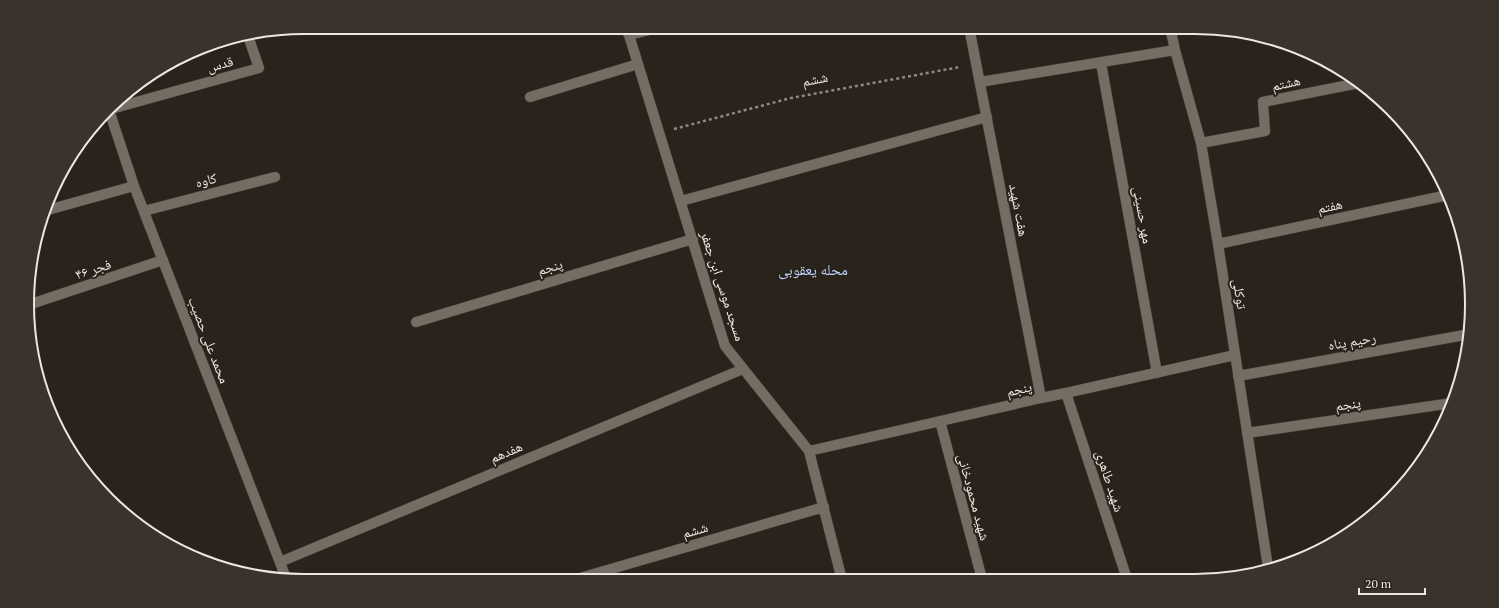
<svg xmlns="http://www.w3.org/2000/svg" width="1499" height="608" viewBox="0 0 1499 608" font-family="'PT Serif','Noto Naskh Arabic',serif">
	<style>
		.lines { fill: none; stroke-linecap: round; stroke-linejoin: round }
		.minor-casing { stroke: #46413a; stroke-width: 11 }
		.tertiary-casing { stroke: #46413a; stroke-width: 11 }
		.path { stroke: #8e8982; stroke-width: 2.5; stroke-dasharray: 3 3; stroke-linecap: butt }
		.minor { stroke: #756d64; stroke-width: 10 }
		.tertiary { stroke: #756d64; stroke-width: 10 }
		.labels { text-anchor: middle; stroke-width: 4; stroke-linejoin: round; paint-order: stroke }
		.street-label { font-size: 14px; fill: #ece7e2; stroke: #29231b }
		.neighbourhood-label { font-size: 15px; fill: #bcd1f9; stroke: #29231b }
		.rim { fill: none; stroke: #ece7e2; stroke-width: 2 }
	</style>
	<rect width="100%" height="100%" fill="#29231b"/>
	<g class="lines">
		<defs>
			<path id="minor" d="M454 27V28
				M624 27 629 35 725 346 809 451 842 580
				M1170 27 1175 50 1201 143 1218 244 1268 567
				M629 35 662 27
				M1101 63 1157 373
				M980 82 1175 50
				M530 97 638 64
				M111 109 259 68 248 36
				M109 110 134 186 286 578
				M1201 143 1265 131 1263 102 1359 83
				M681 201 987 117
				M44 211 134 186
				M144 211 275 177
				M1218 244 1448 195
				M31 304 163 260
				M416 322 693 239
				M1238 376 1470 334
				M1066 393 1235 355
				M940 421 982 579
				M1247 433 1452 403
				M809 451 1041 398
				M280 562 743 369
				M573 580 824 507"/>
			<path id="tertiary" d="M969 27 1041 398 1066 393 1127 579"/>
		</defs>
		<!-- minor casing -->
		<use href="#minor" class="minor-casing"/>
		<!-- tertiary casing -->
		<use href="#tertiary" class="tertiary-casing"/>
		<!-- path -->
		<path class="path" d="M674 129 791 98 960 67
			M156 535 232 569"/>
		<!-- minor -->
		<use href="#minor" class="minor"/>
		<!-- tertiary -->
		<use href="#tertiary" class="tertiary"/>
	</g>
	<g class="labels">
		<!-- street labels -->
		<g class="street-label">
			<text transform="translate(220 64) rotate(-15)" y="5">قدس</text>
			<text transform="translate(815 79) rotate(-11)" y="5">ششم</text>
			<text transform="translate(1286 83) rotate(-12)" y="5">هشتم</text>
			<text transform="translate(206 180) rotate(-14)" y="5">کاوه</text>
			<text transform="translate(1330 206) rotate(-12)" y="5">هفتم</text>
			<text transform="translate(1019 210) rotate(79)" y="5">هفت شهید</text>
			<text transform="translate(1143 215) rotate(80)" y="5">مهر حسینی</text>
			<text transform="translate(550 267) rotate(-17)" y="5">پنجم</text>
			<text transform="translate(93 269) rotate(-18)" y="5">فجر ۴۶</text>
			<text transform="translate(723 286) rotate(72)" y="5">مسجد موسی ابن جعفر</text>
			<text transform="translate(1240 294) rotate(81)" y="5">توکلی</text>
			<text transform="translate(209 340) rotate(69)" y="5">محمد علی حصیب</text>
			<text transform="translate(1352 341) rotate(-10)" y="5">رحیم پناه</text>
			<text transform="translate(1019 389) rotate(-13)" y="5">پنجم</text>
			<text transform="translate(1348 404) rotate(-8)" y="5">پنجم</text>
			<text transform="translate(506 452) rotate(-23)" y="5">هفدهم</text>
			<text transform="translate(1110 481) rotate(72)" y="5">شهید طاهری</text>
			<text transform="translate(974 497) rotate(75)" y="5">شهید محمودخانی</text>
			<text transform="translate(695 530) rotate(-16)" y="5">ششم</text>
		</g>
		<!-- neighbourhood labels -->
		<g class="neighbourhood-label">
			<text x="813" y="275">محله یعقوبی</text>
		</g>
	</g>
	<!-- crop -->
	<path d="M0 0H1499V608H0ZM304 34H1195A270 270 0 0 1 1465 304V304A270 270 0 0 1 1195 574H304A270 270 0 0 1 34 304V304A270 270 0 0 1 304 34Z" fill="#39332b" fill-rule="evenodd"/>
	<path class="rim" d="M304 34H1195A270 270 0 0 1 1465 304V304A270 270 0 0 1 1195 574H304A270 270 0 0 1 34 304V304A270 270 0 0 1 304 34Z"/>
	<!-- scale -->
	<path d="M1359 588v6h66v-6" fill="none" stroke="#ece7e2" stroke-width="2"/>
	<text x="1365" y="588" font-size="12" fill="#ece7e2" stroke="#29231b" stroke-width="3" paint-order="stroke">20 m</text>
</svg>
